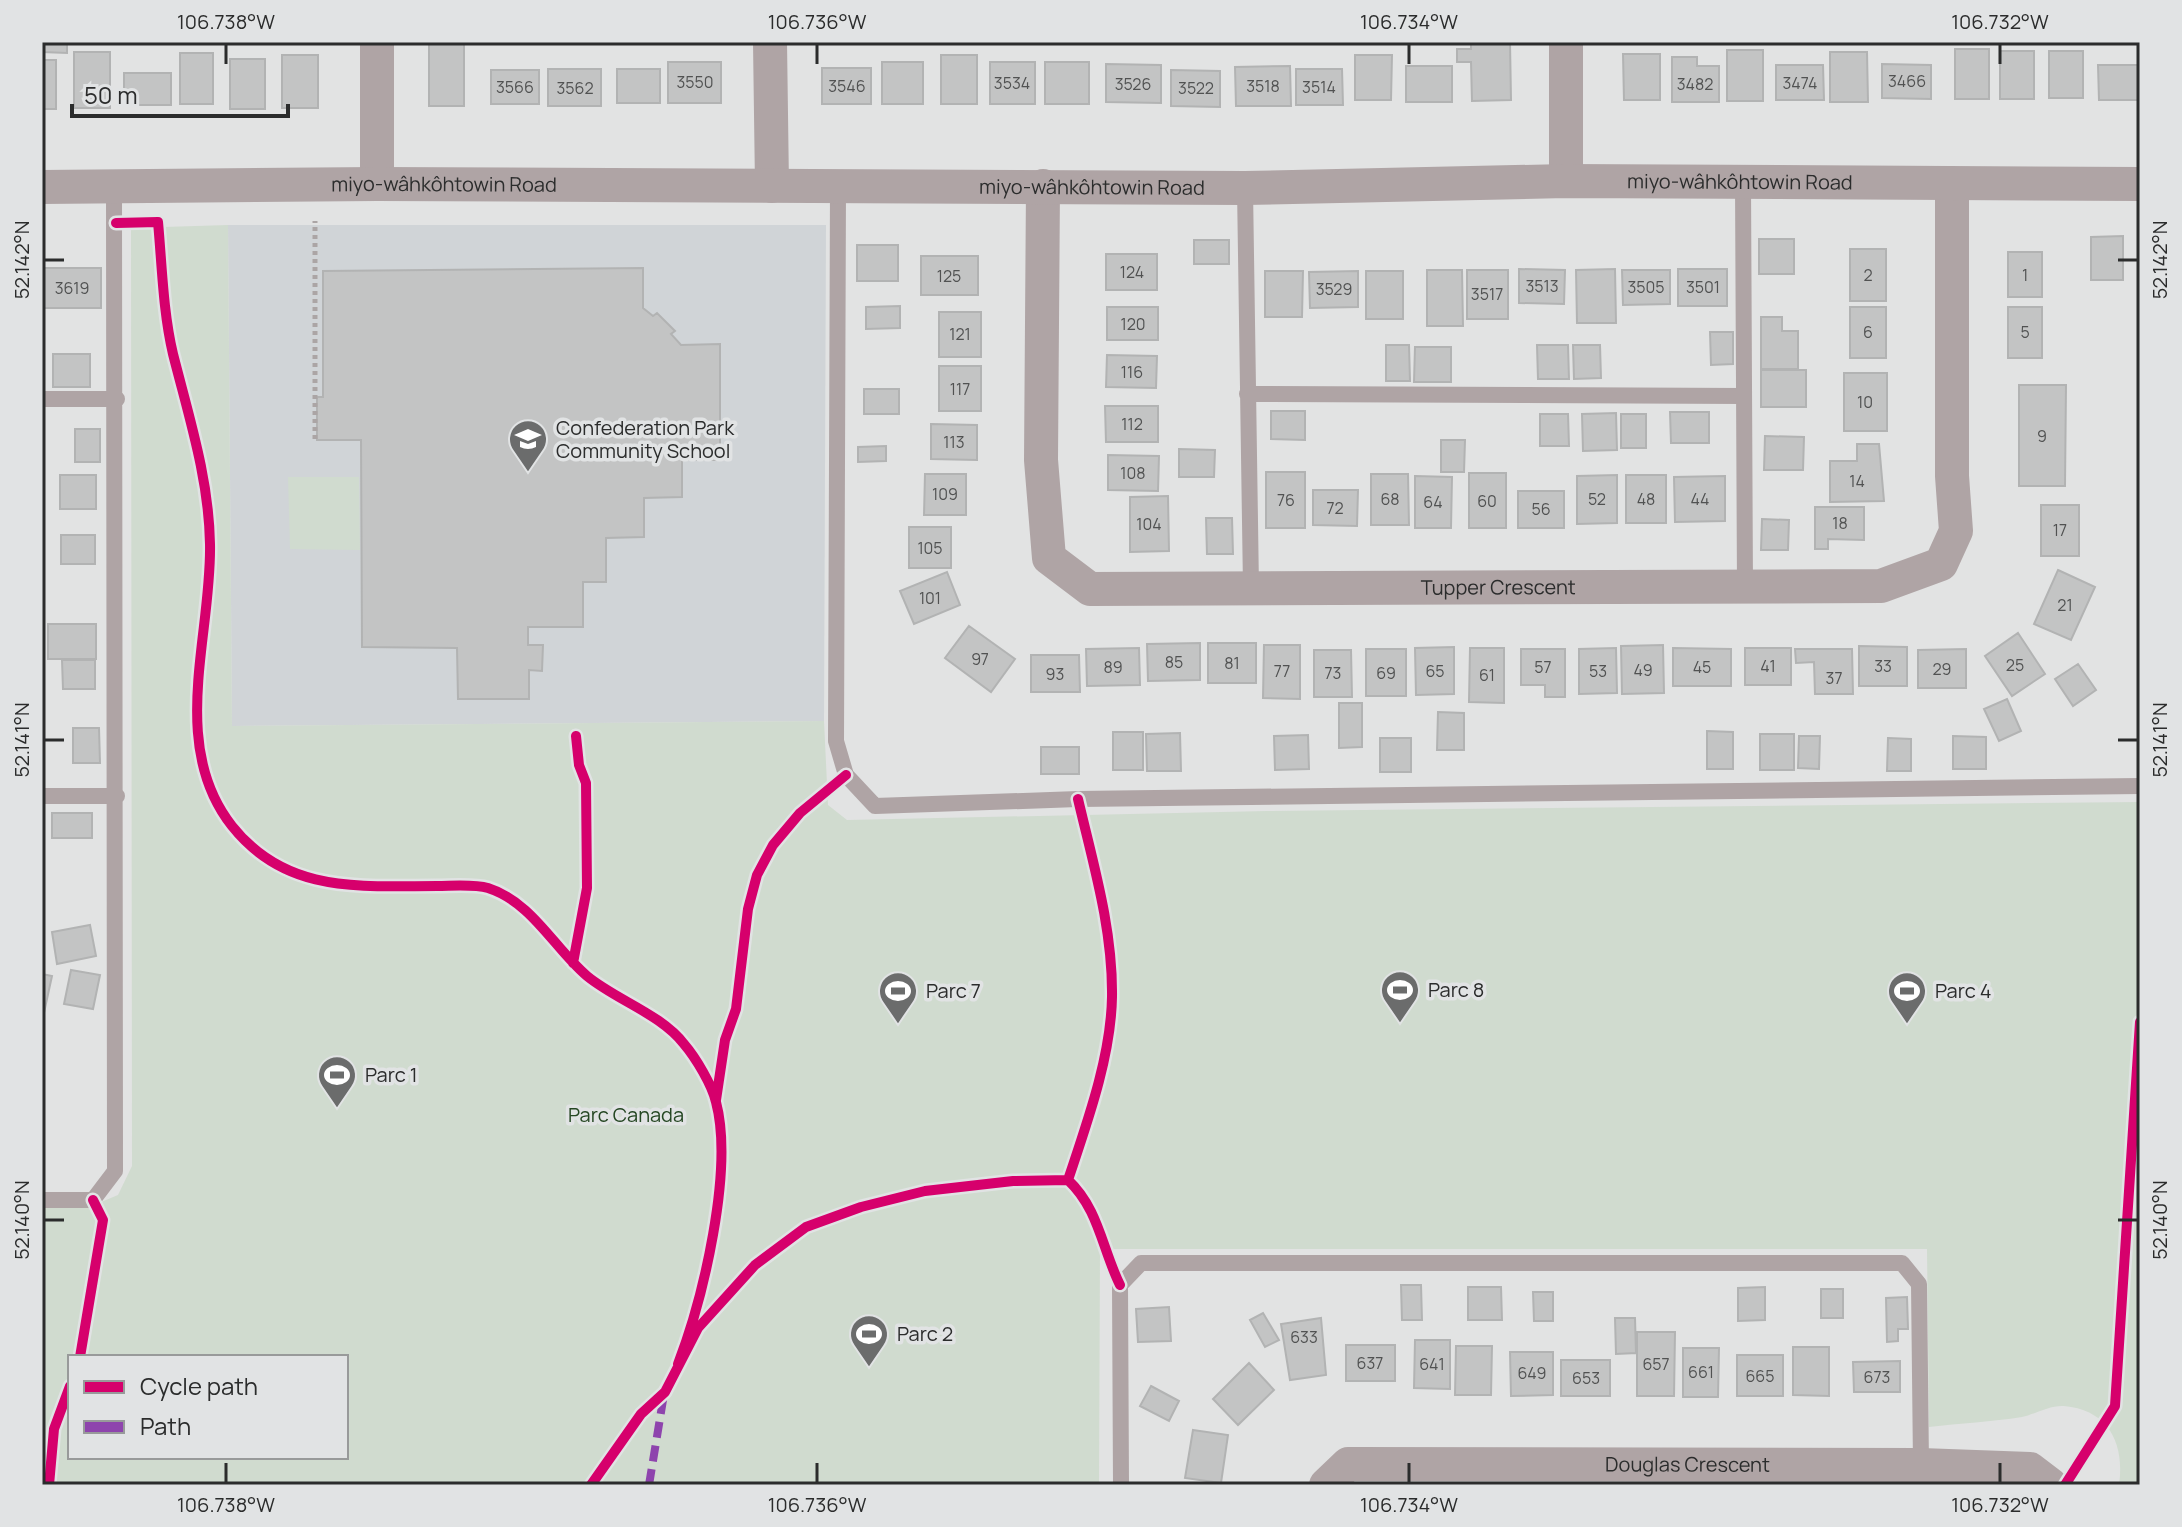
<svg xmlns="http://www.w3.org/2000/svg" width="2182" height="1527" viewBox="0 0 2182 1527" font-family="Manrope,sans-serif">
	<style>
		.built { fill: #d0d4d7 }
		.green { fill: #d0dbcf; fill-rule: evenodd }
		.building { fill: #c3c4c4; stroke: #b2b3b3; stroke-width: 2 }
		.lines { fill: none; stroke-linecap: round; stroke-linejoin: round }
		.path { stroke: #aba5a5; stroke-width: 5; stroke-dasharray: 4 4; stroke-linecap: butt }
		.service { stroke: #afa4a5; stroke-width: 16 }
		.minor { stroke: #afa4a5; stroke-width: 34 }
		.quiet { stroke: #8e44ad; stroke-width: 8; stroke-dasharray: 16 8; stroke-linecap: butt }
		.cycleway-casing { stroke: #e1e3e4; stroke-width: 15 }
		.cycleway { stroke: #d6006c; stroke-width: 10 }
		.ticks { fill: none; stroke: #2b2c2c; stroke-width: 3 }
		.labels { text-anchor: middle; stroke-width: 7; stroke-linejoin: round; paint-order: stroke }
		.number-label { font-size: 16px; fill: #515252 }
		.street-label { font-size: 20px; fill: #2b2c2c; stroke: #e1e3e4 }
		.poi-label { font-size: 20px; fill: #2b2c2c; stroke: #e1e3e4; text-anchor: start }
		.park-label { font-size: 20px; fill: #254723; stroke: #e1e3e4 }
		.neatline { fill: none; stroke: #2b2c2c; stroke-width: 3 }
		.ticks-label { font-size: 20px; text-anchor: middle; fill: #2b2c2c }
	</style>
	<rect width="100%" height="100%" fill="#e2e3e3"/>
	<!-- built -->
	<path class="built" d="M228 225H826L824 721 232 726Z"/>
	<!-- green -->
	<path class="green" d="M228 225 232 726 824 721 828 805 847 820 1267 811 2140 802V1485H2119C2125 1444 2109 1410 2064 1406 2050 1405 2035 1414 2022 1417 1992 1422 1960 1423 1929 1427L1927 1249H1100L1099 1485H42V1205H94L118 1195 132 1166 131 228ZM70 1357H346V1457H70Z
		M288 477H359L360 550 290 549Z"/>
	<!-- building -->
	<path class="building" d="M42 42H67V53L42 52Z
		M429 42H464V106H429Z
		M1471 42H1510L1511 100 1472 101 1471 62H1457V49H1471Z
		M1955 49H1989V99H1955Z
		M1727 50H1763V101H1727Z
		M2000 51H2034V99H2000Z
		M2049 51H2083V98H2049Z
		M74 52H110V108H74Z
		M1830 52H1867L1868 102H1830Z
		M180 53H213V104H180Z
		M1623 54H1660V100H1624Z
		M282 55H318V108H282Z
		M941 55H977V104H941Z
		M1355 55H1392L1391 100H1355Z
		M1672 57H1697V66H1719V102H1672Z
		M230 59H265V109H230Z
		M42 60H56V109H42Z
		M668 62H721V103H668Z
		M882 62H923V104H882Z
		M990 62H1035V104H990Z
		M1045 62H1089V104H1045Z
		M1106 64 1161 65V103L1106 102Z
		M1882 64 1931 65V99L1882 98Z
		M1776 65H1823L1824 100H1776Z
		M2098 65H2140V100H2099Z
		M1290 66 1291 106H1236L1235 67Z
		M1406 66H1452V102H1406Z
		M822 68H871V104H822Z
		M548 69H601V106H548Z
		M617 69H660V103H617Z
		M1296 69H1342L1343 105H1296Z
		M491 70H539V104H491Z
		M1171 70 1220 71V107L1171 106Z
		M124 73H171V105H124Z
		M2123 236V280H2091V237Z
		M1759 239H1794V274H1759Z
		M1194 240H1229V264H1194Z
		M857 245H898V281H857Z
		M1850 249H1886V301H1850Z
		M2008 252H2042V297H2008Z
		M1106 254H1157V290H1106Z
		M921 256H978V295H921Z
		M42 268H101V308H42Z
		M643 268V308L653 316 657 313 675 331 671 334 681 345 720 344V460H682V497L644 498V537L606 538V582H583V627H528V645H543L542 671 529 670V699H458L457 648 362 647 361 440H317V397H323V271Z
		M1519 269 1565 270 1564 304 1519 303Z
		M1615 269 1616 323H1577L1576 270Z
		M1678 269H1727V306H1678Z
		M1427 270H1462L1463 326H1427Z
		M1467 270H1508V319H1467Z
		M1622 270H1670V304L1623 305Z
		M1265 271H1303L1302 317H1265Z
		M1358 271V307L1310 308 1309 272Z
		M1366 271H1403V319H1366Z
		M900 306V328L866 329V307Z
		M1107 307H1158V340H1107Z
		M1850 307H1886V358H1850Z
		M2008 307H2042V358H2008Z
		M939 312H981V357H939Z
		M1761 317H1782V331H1798V369H1761Z
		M1710 332H1733V364L1711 365Z
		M1386 345H1409L1410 381H1386Z
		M1537 345H1568L1569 379H1538Z
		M1573 345H1600L1601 378 1574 379Z
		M1415 347H1451V382H1414Z
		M53 354H90V387H53Z
		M1107 355 1157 356 1156 388 1106 387Z
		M939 366H981V411H939Z
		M1761 370H1806V407H1761Z
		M1844 373H1887V431H1844Z
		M2019 385H2066L2065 486H2019Z
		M864 389H899V414H864Z
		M1105 406H1158V442H1106Z
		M1271 411H1305V440L1271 439Z
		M1670 412H1709V443H1671Z
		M1616 413 1617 450 1583 451 1582 414Z
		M1540 414H1568L1569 446H1540Z
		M1621 414H1646V448H1621Z
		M931 424 977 425V460L931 459Z
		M75 429H100V462H75Z
		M1765 436 1804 437 1803 470H1764Z
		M1441 440H1465L1464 472H1441Z
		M1857 444H1879L1884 501 1830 502V461H1857Z
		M886 446V461L858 462V447Z
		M1179 449 1215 450 1214 477H1179Z
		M1108 455 1159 456 1158 491 1108 490Z
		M1266 472H1305V528H1266Z
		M1469 473H1506V528H1469Z
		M925 474H966V515H924Z
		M1371 474H1408L1409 525H1371Z
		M60 475H96V509H60Z
		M1617 475V523L1577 524V476Z
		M1626 475H1666V523H1626Z
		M1415 476 1452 477 1451 528H1415Z
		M1725 476V521L1675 522 1674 477Z
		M1313 490H1358L1357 526 1313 525Z
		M1518 491H1564V528H1518Z
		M1168 496 1169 551 1130 552V497Z
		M2041 505H2079V556H2041Z
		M1815 507H1864V540L1828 539V549H1815Z
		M1206 518H1232L1233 554H1207Z
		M1762 519 1789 520 1788 550H1761Z
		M909 527H951V568H909Z
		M61 535H95V564H61Z
		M2058 570 2095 587 2071 640 2034 624Z
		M947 572 960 605 914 624 900 591Z
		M48 624H96V659H48Z
		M969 626 1015 659 991 692 945 658Z
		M2018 633 2045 674 2012 696 1985 656Z
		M1200 643V680L1148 681 1147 644Z
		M1208 643H1256V683H1208Z
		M1264 645H1300V699L1263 698Z
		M1663 645 1664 693 1622 694 1621 646Z
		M1859 646 1907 647V686H1859Z
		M1454 647V694L1416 695 1415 648Z
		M1139 648 1140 685 1087 686 1086 649Z
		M1470 648H1504V703L1469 702Z
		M1616 648 1617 693 1579 694V649Z
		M1673 648 1731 649V686H1673Z
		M1745 648H1791V685H1745Z
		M1366 649H1406V696H1366Z
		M1521 649H1565V697H1545V685H1521Z
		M1795 649H1852L1853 694H1815L1814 662 1796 663Z
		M1966 649V688H1918V650Z
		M1314 650H1351L1352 697H1314Z
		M1031 655H1079L1080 692H1031Z
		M62 660H95V689H63Z
		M2078 664 2096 690 2073 706 2055 679Z
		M2007 699 2021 731 1999 741 1984 709Z
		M1339 703H1362V747L1339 748Z
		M1438 712 1464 713V750H1437Z
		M73 728H99L100 763H73Z
		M1707 731 1733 732V769H1707Z
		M1113 732H1143V770H1113Z
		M1180 733 1181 771H1147L1146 734Z
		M1760 734H1794V770H1760Z
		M1308 735 1309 769 1275 770 1274 736Z
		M1799 736H1820L1819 769 1798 768Z
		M1953 736 1986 737V769H1953Z
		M1380 738H1411V772H1380Z
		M1888 738 1911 739V771H1887Z
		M1041 747H1079V774H1041Z
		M52 813H92V838H52Z
		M90 925 96 956 57 964 52 932Z
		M71 970 100 975 93 1009 64 1004Z
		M42 974 52 976 42 1022Z
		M1401 1285H1421L1422 1320H1402Z
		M1468 1287H1501L1502 1320H1468Z
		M1765 1287V1320L1738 1321V1288Z
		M1821 1289H1843V1318H1821Z
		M1533 1292H1553V1321H1534Z
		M1907 1297 1908 1329H1898V1341L1887 1342 1886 1298Z
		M1169 1307 1171 1341 1138 1342 1136 1309Z
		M1263 1313 1279 1340 1265 1347 1250 1320Z
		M1321 1318 1326 1375 1290 1380 1281 1324Z
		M1615 1318H1635L1636 1353 1616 1354Z
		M1637 1332H1675L1674 1396H1637Z
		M1415 1340H1450V1389L1414 1388Z
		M1346 1345H1395V1381H1346Z
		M1456 1346H1492L1491 1395H1455Z
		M1793 1347H1829V1396L1793 1395Z
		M1683 1348H1719L1718 1397H1683Z
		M1510 1352H1553V1395L1511 1396Z
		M1737 1355H1783V1396H1737Z
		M1561 1360H1610V1396H1561Z
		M1900 1361V1392H1854L1853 1362Z
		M1249 1363 1274 1390 1238 1425 1213 1399Z
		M1151 1386 1179 1401 1169 1421 1140 1406Z
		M1193 1430 1228 1435 1221 1483 1185 1478Z"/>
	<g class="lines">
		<!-- path -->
		<path class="path" d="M315 439V221"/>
		<!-- service -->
		<path class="service" d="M1743 183 1745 588
			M838 187 836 741 846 775 875 806 1078 799 2140 786
			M1245 188 1251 588
			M1247 394 1744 396
			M42 399H117
			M42 796H117
			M42 1200H93L115 1171 114 185
			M1121 1485 1120 1285 1141 1263H1902L1919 1284 1921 1465"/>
		<!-- minor -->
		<g class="minor">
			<path d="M770 42 772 186"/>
			<path d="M1566 181V42"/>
			<path d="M377 184V42"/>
			<path id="s1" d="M1043 186 1041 460 1049 558 1090 589 1881 586 1941 564 1956 531 1952 476V184"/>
			<path id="s2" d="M42 187 377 184 1245 188 1566 181 2140 184"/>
			<path id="s3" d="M1326 1485 1348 1464 1921 1465 2030 1469 2051 1485"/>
		</g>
		<!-- quiet -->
		<path class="quiet" d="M649 1485 664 1394"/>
		<defs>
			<path id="cycleway" d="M116 223 158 222C162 265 163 312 173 354 189 417 209 479 210 544 212 635 168 745 232 826 286 894 359 886 437 886 452 886 474 884 488 888 532 902 554 948 587 976 616 1000 661 1014 684 1044 696 1058 712 1085 716 1102 734 1170 703 1299 678 1364
				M573 963 587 888 586 783 579 765 576 736
				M716 1100 725 1040 736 1009 748 909 757 875 773 845 800 813 846 775
				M1068 1180C1087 1123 1111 1057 1112 997 1113 929 1093 863 1078 799
				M80 1357 103 1220 93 1200
				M49 1485 54 1429 70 1386
				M591 1485 641 1414 665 1392 698 1328 755 1265 806 1227 861 1207 925 1191 1013 1181 1068 1180C1099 1209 1102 1249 1120 1285
				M2065 1485 2115 1406 2140 1022"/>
		</defs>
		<!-- cycleway casing -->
		<use href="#cycleway" class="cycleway-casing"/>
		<!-- cycleway -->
		<use href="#cycleway" class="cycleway"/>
	</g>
	<!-- ticks -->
	<path class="ticks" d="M226 44V64M817 44V64M1409 44V64M2000 44V64M44 260H64M2118 260H2138M44 740H64M2118 740H2138M44 1220H64M2118 1220H2138M226 1463V1483M817 1463V1483M1409 1463V1483M2000 1463V1483"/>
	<!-- icons -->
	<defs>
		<symbol id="school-pin" viewBox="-11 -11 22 30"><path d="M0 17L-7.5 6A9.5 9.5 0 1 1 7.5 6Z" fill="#6b6c6c" stroke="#e1e3e4"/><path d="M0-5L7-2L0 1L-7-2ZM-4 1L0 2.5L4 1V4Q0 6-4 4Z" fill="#fff"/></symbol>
		<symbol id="stadium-pin" viewBox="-11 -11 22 30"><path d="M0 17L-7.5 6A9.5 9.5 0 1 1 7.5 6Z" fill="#6b6c6c" stroke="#e1e3e4"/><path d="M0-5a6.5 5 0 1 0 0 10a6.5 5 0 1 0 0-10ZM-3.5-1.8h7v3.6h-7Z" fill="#fff"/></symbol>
	</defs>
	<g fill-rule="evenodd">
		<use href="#school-pin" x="506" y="417" width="44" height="60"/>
		<use href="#stadium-pin" x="1378" y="968" width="44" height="60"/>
		<use href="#stadium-pin" x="876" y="969" width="44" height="60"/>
		<use href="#stadium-pin" x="1885" y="969" width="44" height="60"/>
		<use href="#stadium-pin" x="315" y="1053" width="44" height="60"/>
		<use href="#stadium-pin" x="847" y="1312" width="44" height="60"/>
	</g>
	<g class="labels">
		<!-- number labels -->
		<g class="number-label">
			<text x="1907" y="87">3466</text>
			<text x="695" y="88">3550</text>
			<text x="1012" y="89">3534</text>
			<text x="1800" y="89">3474</text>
			<text x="1133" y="90">3526</text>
			<text x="1695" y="90">3482</text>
			<text x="847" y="92">3546</text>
			<text x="1263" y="92">3518</text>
			<text x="515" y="93">3566</text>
			<text x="1319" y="93">3514</text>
			<text x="575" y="94">3562</text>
			<text x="1196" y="94">3522</text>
			<text x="1132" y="278">124</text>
			<text x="1868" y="281">2</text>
			<text x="2025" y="281">1</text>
			<text x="949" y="282">125</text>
			<text x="1542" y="292">3513</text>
			<text x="1646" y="293">3505</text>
			<text x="1703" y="293">3501</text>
			<text x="72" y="294">3619</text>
			<text x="1334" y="295">3529</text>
			<text x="1487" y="300">3517</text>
			<text x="1133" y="330">120</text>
			<text x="1868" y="338">6</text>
			<text x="2025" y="338">5</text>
			<text x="960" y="340">121</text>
			<text x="1132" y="378">116</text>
			<text x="960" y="395">117</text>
			<text x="1865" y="408">10</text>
			<text x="1132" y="430">112</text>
			<text x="2042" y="442">9</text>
			<text x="954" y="448">113</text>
			<text x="1133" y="479">108</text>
			<text x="1857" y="487">14</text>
			<text x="945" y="500">109</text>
			<text x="1390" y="505">68</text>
			<text x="1597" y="505">52</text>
			<text x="1646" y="505">48</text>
			<text x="1700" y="505">44</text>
			<text x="1286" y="506">76</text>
			<text x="1487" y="507">60</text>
			<text x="1433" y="508">64</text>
			<text x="1335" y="514">72</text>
			<text x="1541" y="515">56</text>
			<text x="1840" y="529">18</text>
			<text x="1149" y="530">104</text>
			<text x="2060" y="536">17</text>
			<text x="930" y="554">105</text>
			<text x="930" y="604">101</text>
			<text x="2065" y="611">21</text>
			<text x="980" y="665">97</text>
			<text x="1174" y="668">85</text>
			<text x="1232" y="669">81</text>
			<text x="2015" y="671">25</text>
			<text x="1768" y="672">41</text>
			<text x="1883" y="672">33</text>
			<text x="1113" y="673">89</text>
			<text x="1543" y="673">57</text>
			<text x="1702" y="673">45</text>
			<text x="1942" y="675">29</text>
			<text x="1643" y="676">49</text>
			<text x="1282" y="677">77</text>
			<text x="1435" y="677">65</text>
			<text x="1598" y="677">53</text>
			<text x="1333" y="679">73</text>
			<text x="1386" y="679">69</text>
			<text x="1055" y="680">93</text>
			<text x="1487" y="681">61</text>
			<text x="1834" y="684">37</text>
			<text x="1304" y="1343">633</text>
			<text x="1370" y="1369">637</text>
			<text x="1432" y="1370">641</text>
			<text x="1656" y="1370">657</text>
			<text x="1701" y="1378">661</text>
			<text x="1532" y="1379">649</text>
			<text x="1760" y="1382">665</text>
			<text x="1877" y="1383">673</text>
			<text x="1586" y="1384">653</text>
		</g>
		<!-- street labels -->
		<g class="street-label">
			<text dy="7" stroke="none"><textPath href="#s2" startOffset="1698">miyo-wâhkôhtowin Road</textPath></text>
			<text dy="7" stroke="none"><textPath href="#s2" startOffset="402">miyo-wâhkôhtowin Road</textPath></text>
			<text dy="7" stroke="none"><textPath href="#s2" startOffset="1050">miyo-wâhkôhtowin Road</textPath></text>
			<text dy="7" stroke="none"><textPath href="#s1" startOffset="832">Tupper Crescent</textPath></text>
			<text dy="7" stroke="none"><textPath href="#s3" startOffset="370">Douglas Crescent</textPath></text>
		</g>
		<!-- poi labels -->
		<g class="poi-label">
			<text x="556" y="435">Confederation Park<tspan x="556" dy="23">Community School</tspan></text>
			<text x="1428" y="997">Parc 8</text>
			<text x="926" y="998">Parc 7</text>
			<text x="1935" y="998">Parc 4</text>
			<text x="365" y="1082">Parc 1</text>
			<text x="897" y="1341">Parc 2</text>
		</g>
		<!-- park labels -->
		<g class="park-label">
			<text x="626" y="1122">Parc Canada</text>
		</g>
	</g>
	<!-- border -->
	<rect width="2182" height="1527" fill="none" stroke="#e1e3e4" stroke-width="88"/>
	<!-- legend -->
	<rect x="68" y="1355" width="280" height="104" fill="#e1e3e4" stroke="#989a9a" stroke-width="2"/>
	<rect x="84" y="1381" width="40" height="12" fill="#d6006c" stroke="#989a9a" stroke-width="2"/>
	<text x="140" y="1395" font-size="24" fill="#2b2c2c">Cycle path</text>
	<rect x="84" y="1421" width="40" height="12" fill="#8e44ad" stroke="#989a9a" stroke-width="2"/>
	<text x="140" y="1435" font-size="24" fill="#2b2c2c">Path</text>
	<!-- scale -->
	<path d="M72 104v12h216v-12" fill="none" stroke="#2b2c2c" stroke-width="4"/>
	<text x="84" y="104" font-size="24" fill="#2b2c2c" stroke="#e1e3e4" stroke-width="6" paint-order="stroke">50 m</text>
	<rect x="44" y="44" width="2094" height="1439" class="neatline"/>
	<g class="ticks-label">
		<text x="226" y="29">106.738°W</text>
		<text x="817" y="29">106.736°W</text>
		<text x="1409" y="29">106.734°W</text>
		<text x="2000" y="29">106.732°W</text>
		<text transform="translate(22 260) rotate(-90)" y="7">52.142°N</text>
		<text transform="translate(2160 260) rotate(-90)" y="7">52.142°N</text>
		<text transform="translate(22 740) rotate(-90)" y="7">52.141°N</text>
		<text transform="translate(2160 740) rotate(-90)" y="7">52.141°N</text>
		<text transform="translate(22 1220) rotate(-90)" y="7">52.140°N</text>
		<text transform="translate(2160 1220) rotate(-90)" y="7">52.140°N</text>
		<text x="226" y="1512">106.738°W</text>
		<text x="817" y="1512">106.736°W</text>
		<text x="1409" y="1512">106.734°W</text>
		<text x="2000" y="1512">106.732°W</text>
	</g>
</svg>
